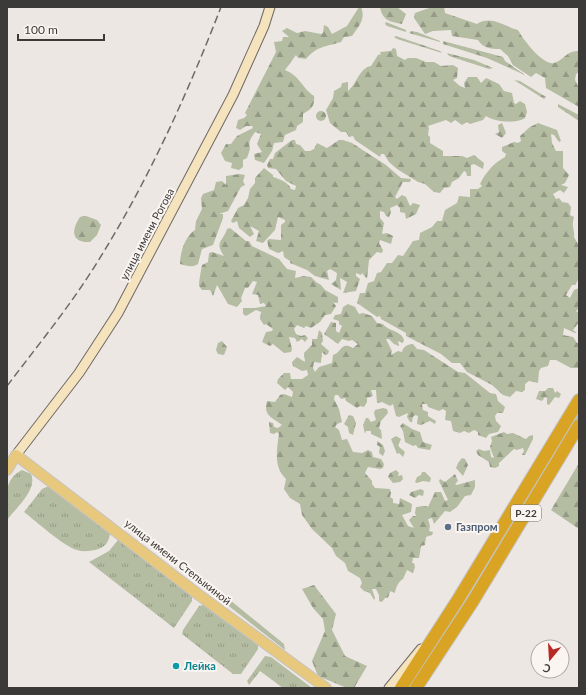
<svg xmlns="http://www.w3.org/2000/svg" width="586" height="695" viewBox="0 0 586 695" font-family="Lato,sans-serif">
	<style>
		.grass { fill: url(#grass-tufts) }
		.forest { fill: url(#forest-firs) }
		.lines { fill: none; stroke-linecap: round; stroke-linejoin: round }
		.secondary-casing { stroke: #6e6965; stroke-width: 11 }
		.primary-casing { stroke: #c4c4c3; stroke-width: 12 }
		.highway-casing { stroke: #c4c4c3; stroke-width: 14 }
		.secondary { stroke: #f4e3bd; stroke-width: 9 }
		.primary { stroke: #e8c87c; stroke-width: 10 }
		.highway { stroke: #d9a324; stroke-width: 12 }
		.rail { stroke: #6d6a68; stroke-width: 1.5; stroke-dasharray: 8 4; stroke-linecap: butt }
		.service-dot { fill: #5c6f8a; stroke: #faf5f1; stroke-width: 1.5 }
		.culture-dot { fill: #0f9aa8; stroke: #faf5f1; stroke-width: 1.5 }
		.labels { text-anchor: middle; stroke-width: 4; stroke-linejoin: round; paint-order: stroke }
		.shield { fill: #faf5f1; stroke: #757270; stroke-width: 1 }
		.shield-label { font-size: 10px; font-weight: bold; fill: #3c3a38 }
		.street-label { font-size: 11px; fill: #3c3a38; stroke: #faf5f1 }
		.service-label { font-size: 11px; font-weight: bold; fill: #4e5e75; stroke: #faf5f1; text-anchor: start }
		.culture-label { font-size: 11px; font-weight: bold; fill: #0d838f; stroke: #faf5f1; text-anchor: start }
	</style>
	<defs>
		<pattern id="grass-tufts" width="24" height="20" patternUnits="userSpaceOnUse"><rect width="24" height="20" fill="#b4bca2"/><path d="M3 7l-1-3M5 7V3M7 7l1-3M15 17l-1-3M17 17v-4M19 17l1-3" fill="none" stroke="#949a85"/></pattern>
		<pattern id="forest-firs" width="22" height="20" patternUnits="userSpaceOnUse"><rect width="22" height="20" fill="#b4bca2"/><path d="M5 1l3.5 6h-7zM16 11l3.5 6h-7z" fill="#949a85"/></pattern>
	</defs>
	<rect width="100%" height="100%" fill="#ede7e4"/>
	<!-- grass -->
	<path class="grass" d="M579 410V417L452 625 447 629 448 622Z
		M22 470 31 474C38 489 16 508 7 520 7 500 2 480 22 470Z
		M49 486 110 533C109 542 105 548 95 550 89 551 83 552 77 550 63 546 37 522 24 512L42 489Z
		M118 540H122L192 597V601L174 628 89 562 109 551Z
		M203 605H206L258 645V649L241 674H233L182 634 183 630 199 606Z
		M265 656 271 657 312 688H283L260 671 249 685 247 681Z"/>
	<!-- forest -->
	<path class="forest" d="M359 7H361C366 19 359 26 352 36L344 37 341 42C326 47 318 45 306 59L298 58 296 55 285 70C300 76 302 88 314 96 315 107 311 109 303 114V122L297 126 296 130 285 135 283 142 274 143 272 151 264 163 255 160 254 154 262 152 257 144 261 134 255 132C251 138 248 141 250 149L247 158 243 160V167L239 170 231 168 232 163 225 161 221 153 226 144H231L237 136 253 128 252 126H246L240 130 236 128 238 120 244 118 247 115 245 113 276 52 274 42 282 41 283 37H289L282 31 287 28 297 33 305 31 321 34 323 33 324 25 328 27 332 34 347 26Z
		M380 7H397L406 14 402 24C390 22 382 20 380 7Z
		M432 7H444L445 13 477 24C491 15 503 26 518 30 522 38 543 66 554 63 564 60 567 50 579 51V72L576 74 575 80 579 88V107L546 88 545 78 536 73 531 77 513 65 508 56 500 49C490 49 483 48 478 40L452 36 451 30 433 31 425 34 414 18 415 13Z
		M386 22 406 30V32L387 26 385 24Z
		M411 31 417 32 440 41V42L409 33Z
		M396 36 440 51 442 53 397 39 394 37Z
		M443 41 503 57 505 61 525 75 487 58 443 44Z
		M393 48 396 49 397 56 405 60 408 58H416L426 62H434L441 66 453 65 458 68 457 78 453 80 460 86 465 88 464 83 468 77H477L481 83 486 78 499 84 504 91 512 93 514 103 516 104 520 101 525 104 527 112 525 118C516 124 494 122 486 116L483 120 470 124 467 122 462 125 455 120 451 123 446 120 428 126 429 128 428 135 430 137V143L443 151V156H462L467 158 474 155 484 163 483 169 474 164 471 165V176H467L466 172 464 171 459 178 452 182 450 187 444 188 440 193 434 192 425 184 418 182 397 169 389 162 384 154H381L380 157 355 140 353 136 349 137 346 132H341L330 123 326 110 333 98 334 91 341 87 342 83 348 82V91C357 84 359 68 371 66L378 55 381 54 380 52 391 51Z
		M447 53 474 60 493 68 489 69 449 56Z
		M514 80 520 81 546 97 544 99Z
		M558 104 579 115V121L558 107Z
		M316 116a5 5 0 1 1 10 0a5 5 0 1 1-10 0Z
		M502 123 506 133 502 138 495 134 499 132 498 125Z
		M538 123 557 130 561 141 559 142 554 135 551 134 552 143 556 151H563V168L569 175 565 183 561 185 568 187 564 193 560 190 553 194 556 199 559 198 562 202 568 203 571 207 570 215 574 217C571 228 575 230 574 237L579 246V278L575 285H572L566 295 570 298 574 290 579 288V308L576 311 579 313V322L573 330 577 333H575L564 328 563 335 573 337 577 343H579V368H571L556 360H550L548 366 541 368 539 371 538 383 529 381 525 384V390L522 392 516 391 510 397 503 395 492 385 467 372 460 363H452L441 354 406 336V333L381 319 380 316 377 317 357 303 360 293H365L368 283 374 281 377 273 381 272 387 263H392L398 255 403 256 413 241 419 240 420 233 432 227 437 221H442L445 210 457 203 459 196 470 197V189H478L482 186 480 184C485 173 495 162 505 157L506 154 502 151V147L514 142 518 143 521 141 520 136 530 127Z
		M292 140H295L296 144 300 145 305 151H310L314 149 317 143 327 148 339 140H343L352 143 386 165 401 178 411 179 410 182H403L395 197 397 199 402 195 406 197 410 206 413 203 420 205 416 214 406 219 405 213 400 212V208L397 205 390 208 391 212 389 217 386 216 384 212 380 211V218L384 223 382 234 387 233 393 236 391 244 380 240 379 243 383 250 382 253 377 252 369 260 367 279 362 273 361 275 356 273V276L360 279 356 291 343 293 347 282 340 278 341 290 331 284 336 280 337 273 330 269 327 271 329 280 315 276 307 270 290 263V261L284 257 283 251 278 253 269 249 267 241 269 239 281 240V225L285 222V220L278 217 275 230 263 243 256 241 259 231 250 226 254 234 250 237 239 228 237 221 233 223 231 221 238 208 244 205 248 198 250 189 255 183V178L264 168 273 175V177C280 179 289 183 291 189L295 190 296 186 286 181 276 169 268 168 267 165 270 159H273L275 153Z
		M239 174 245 175 243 181 245 185 241 187 228 211 219 214H223V218L213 245 202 249 198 264C192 268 187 266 180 264 180 253 185 236 195 230L196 221 202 209 201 198 203 194 214 190 216 182 222 181 226 185V176Z
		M86 216 97 220 101 225 97 235 90 242C71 243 71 230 80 217Z
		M230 228 246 241H249L252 246 279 259 287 269 296 271 295 278 304 276 311 277 316 282 321 285 325 290 338 297V303L333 302 336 306 331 314 325 315 320 322 311 328 306 326 304 328 297 325 294 329 296 334 301 336 305 335 308 338 305 342 302 339 297 342 295 338 289 337 292 349 291 352 284 353 273 344 270 346 262 342 266 332 272 331 273 329 266 324 264 325 260 319 261 312 256 310 246 316 243 314V308H255L266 306 264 303 260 304 258 295 252 294 257 282 253 281 248 288H245L241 298 242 301 237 307 228 304 217 285 213 296 210 290H202L199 286C199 278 201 272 202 265L208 262 209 253 212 252 224 256C214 241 223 242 227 229Z
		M348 304 355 307 359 314 363 313 372 316 377 323 383 324C389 332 401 330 404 340L403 343 398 341 399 346 394 344 389 339H386L392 351 391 355 398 351 402 352C403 346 409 344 413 344L417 349 424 350 458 372 465 373 490 393 496 394 498 401 505 407 503 413H497L495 416 496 421 501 426 498 432 489 434 486 438 478 435V432L474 430 469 433 464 431 460 433 453 431 451 421 445 420 446 411 443 409 439 411 428 407 427 404H422L423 410 428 412V416L436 421 435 424 430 421 421 425 417 424 418 416 415 415 413 417 412 422H410L407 417 408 413 399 417 396 416 393 404 390 406 382 402 377 403 376 390H371L373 396 367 398V402L364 407 360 406 357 408 346 401 345 398 341 399 338 395H335L334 399 339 409 342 422 337 424 335 427 339 430 342 440 347 439 353 452 362 453 368 450 372 452 373 457 381 459 384 464 383 468 380 469 368 467 365 473 372 481V484L375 488 390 489 391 493 390 497 393 499V503L399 504 400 498 412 504 411 512 402 515 408 526 414 528 409 520 413 516H416L415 513 416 507 427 506 428 507 435 492H441L445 501 448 500 439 481 440 479 445 482 455 474 458 481 455 484 457 485 475 480V487L471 495 465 496 457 507 450 512 445 511 434 524 432 518 428 519 430 526 429 531 433 532 432 535 426 537 425 545 421 546 419 558H413L412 563H414L415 567 413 573 407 570 403 579C398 582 396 587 395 593L390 591 388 598H385L382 602 379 601V595L376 589H372L375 598 374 600 370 593 364 591 360 587 362 583 360 578 348 571 345 563 336 556 332 548 312 529 302 515 300 504 290 498 284 489 286 479C273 467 277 449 279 434L277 432 274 434 270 433 269 422 273 423 274 427 278 428 282 425C272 417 263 416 267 401L275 402 280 395 284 394 292 397 293 392 288 387 285 390 277 383 278 379 284 373H290L291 379H302L308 375 307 370 302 371 293 366 292 362 297 357 305 362 304 353 312 345V339H317L319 330 322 333 323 341 321 344 329 351 328 354 325 355 322 352 321 363 314 362 313 368 315 372 319 367 332 363 333 355C342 353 340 341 353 348L358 344 352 340 349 341 342 339 338 344 324 334 331 322 336 323V331L339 333 342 326 339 324V321L333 319 335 315 341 314 343 307Z
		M222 341 227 347 224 355 218 354 216 350 218 343Z
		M548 388H553L555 393 557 391 561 394 559 398 555 397 549 405 547 404V398L545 397 542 401 536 399 539 391H545Z
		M383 408 387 409 388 413 381 421 379 428 381 430 382 439 371 434V431H366L365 434 363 425 366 418H368L371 422 376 420 374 413 375 410Z
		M349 415 353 416 356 423 353 435 349 433 348 427 344 424Z
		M403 423 412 429 420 432 423 442 432 445 430 450 418 448 416 445 413 446 405 442 403 431 400 426Z
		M504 432 507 434 513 433 526 439 529 436 533 435V439L525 455H522L524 451 523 448 517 450 514 449 499 463V466L495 468 490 467 489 462 478 455 476 451 479 449 484 451 490 450 491 457 494 458 490 447 492 441 491 437Z
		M396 436 401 439 398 446 405 452 403 457 399 453 397 454 391 439Z
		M377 441 383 445 385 451 383 456 379 453 380 447 377 445Z
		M462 458 465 459 468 465 463 476 456 468 458 463Z
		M579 463V529L551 510Z
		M396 470 399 473 398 476 402 475 403 479 400 482 393 483 388 477 390 473Z
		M422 472H425L431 478 430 482 423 481 417 483 415 482 417 477 421 475Z
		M421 489 424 491 423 496 419 495 415 498 409 495 411 492Z
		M184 571 198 574 284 644 285 650Z
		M314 585 336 614 332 630 345 656 367 666 354 688H347L318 676 312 661 325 631 323 619 313 608 302 589Z"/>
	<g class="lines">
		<defs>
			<path id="secondary" d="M16 455 79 373 118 313 233 95 264 26 270 7
				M389 688 421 649"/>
			<path id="primary" d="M7 470 16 455 199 595 326 688"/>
			<path id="highway" d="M401 688 459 598 579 400
				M416 688 473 601 579 425"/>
		</defs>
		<!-- secondary casing -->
		<use href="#secondary" class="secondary-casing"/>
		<!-- primary casing -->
		<use href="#primary" class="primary-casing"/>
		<!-- highway casing -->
		<use href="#highway" class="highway-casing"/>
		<!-- secondary -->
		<use href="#secondary" class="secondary"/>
		<!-- primary -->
		<use href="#primary" class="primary"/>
		<!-- highway -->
		<use href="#highway" class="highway"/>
		<!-- rail -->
		<path class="rail" d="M7 386C38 345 71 305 98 261 148 181 187 95 221 7"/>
	</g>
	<!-- markers -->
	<circle class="service-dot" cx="448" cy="527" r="4"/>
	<circle class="culture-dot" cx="176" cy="666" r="4"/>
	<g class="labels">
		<!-- shield labels -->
		<rect class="shield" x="511" y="505" width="30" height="16" rx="3"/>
		<g class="shield-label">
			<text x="526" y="517">Р-22</text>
		</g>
		<!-- street labels -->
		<g class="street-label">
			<text transform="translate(147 234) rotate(-62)" y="4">улица имени Рогова</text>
			<text transform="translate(178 562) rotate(38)" y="4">улица имени Степыкиной</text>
		</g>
		<!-- service labels -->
		<g class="service-label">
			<text x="456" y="531">Газпром</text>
		</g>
		<!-- culture labels -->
		<g class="culture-label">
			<text x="184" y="670">Лейка</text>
		</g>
	</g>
	<!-- border -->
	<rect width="586" height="695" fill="none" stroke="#3c3a38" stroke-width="16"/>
	<!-- north arrow -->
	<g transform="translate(550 659) rotate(198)"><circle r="19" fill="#faf5f1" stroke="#aeaaa7"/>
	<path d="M0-3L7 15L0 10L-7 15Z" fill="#b82924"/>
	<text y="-6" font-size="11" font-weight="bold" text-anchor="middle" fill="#3c3a38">С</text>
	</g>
	<!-- scale -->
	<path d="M18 34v6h86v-6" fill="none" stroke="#3c3a38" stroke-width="2"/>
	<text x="24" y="34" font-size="12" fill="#3c3a38" stroke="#faf5f1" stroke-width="3" paint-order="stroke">100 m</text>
</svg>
